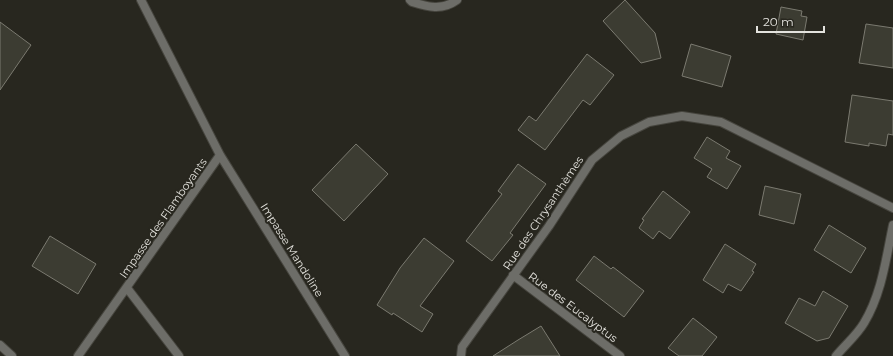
<svg xmlns="http://www.w3.org/2000/svg" width="893" height="356" viewBox="0 0 893 356" font-family="Montserrat,sans-serif">
	<style>
		.building { fill: #3c3c32; stroke: #7b7a70 }
		.lines { fill: none; stroke-linecap: round; stroke-linejoin: round }
		.street-casing { stroke: #46453e; stroke-width: 10 }
		.street { stroke: #6d6d68; stroke-width: 8 }
		.labels { text-anchor: middle; stroke-width: 4; stroke-linejoin: round; paint-order: stroke }
		.street-label { font-size: 11px; fill: #e4e3de; stroke: #28271f }
	</style>
	<rect width="100%" height="100%" fill="#28271f"/>
	<!-- building -->
	<path class="building" d="M625 0 655 33 661 58 641 63 603 21Z
		M781 7 802 11 801 16 807 17 803 40 776 34Z
		M0 22 31 45 0 90Z
		M866 24 893 28V68L859 63Z
		M691 44 731 56 722 87 682 76Z
		M587 54 614 75 590 105 583 100 545 150 518 130 529 116 536 121Z
		M852 95 893 101V135L888 134 886 146 869 143V146L845 142Z
		M707 137 730 151 726 158 741 166 727 189 707 177 712 169 694 158Z
		M356 144 388 174 344 221 312 190Z
		M518 164 546 184 510 233 513 235 492 261 466 241 502 194 498 191Z
		M765 186 801 194 794 224 759 215Z
		M663 191 690 212 670 239 659 231 653 239 639 228 644 220 642 219Z
		M829 225 866 248 851 273 814 250Z
		M50 236 96 264 78 294 32 266Z
		M424 238 454 261 420 306 433 314 422 332 393 313 392 315 377 305 400 268Z
		M725 244 756 264 752 271 754 272 741 291 728 284 723 293 703 280Z
		M594 256 611 269 613 267 644 291 624 317 576 280Z
		M823 291 848 306 829 338 817 341 785 323 799 298 815 306Z
		M693 318 717 337 702 356H679L668 348Z
		M541 326 560 356H493L518 340Z"/>
	<g class="lines">
		<defs>
			<path id="street" d="M141 0 220 155 345 356
				M410 0 412 2C428 7 442 11 457 0
				M513 275 620 356
				M127 288 179 356
				M0 345 12 356
				M78 356 220 155
				M461 356 462 347 549 226 592 160 621 136 649 122 682 116 721 122 893 208
				M836 356C845 345 857 335 864 323 882 293 886 258 893 225"/>
		</defs>
		<!-- street casing -->
		<use href="#street" class="street-casing"/>
		<!-- street -->
		<use href="#street" class="street"/>
	</g>
	<g class="labels">
		<!-- street labels -->
		<g class="street-label">
			<text transform="translate(543 213) rotate(-56)" y="4">Rue des Chrysanthèmes</text>
			<text transform="translate(163 218) rotate(-55)" y="4">Impasse des Flamboyants</text>
			<text transform="translate(292 250) rotate(58)" y="4">Impasse Mandoline</text>
			<text transform="translate(573 307) rotate(37)" y="4">Rue des Eucalyptus</text>
		</g>
	</g>
	<!-- scale -->
	<path d="M757 26v6h67v-6" fill="none" stroke="#e4e3de" stroke-width="2"/>
	<text x="763" y="26" font-size="12" fill="#e4e3de" stroke="#28271f" stroke-width="3" paint-order="stroke">20 m</text>
</svg>
